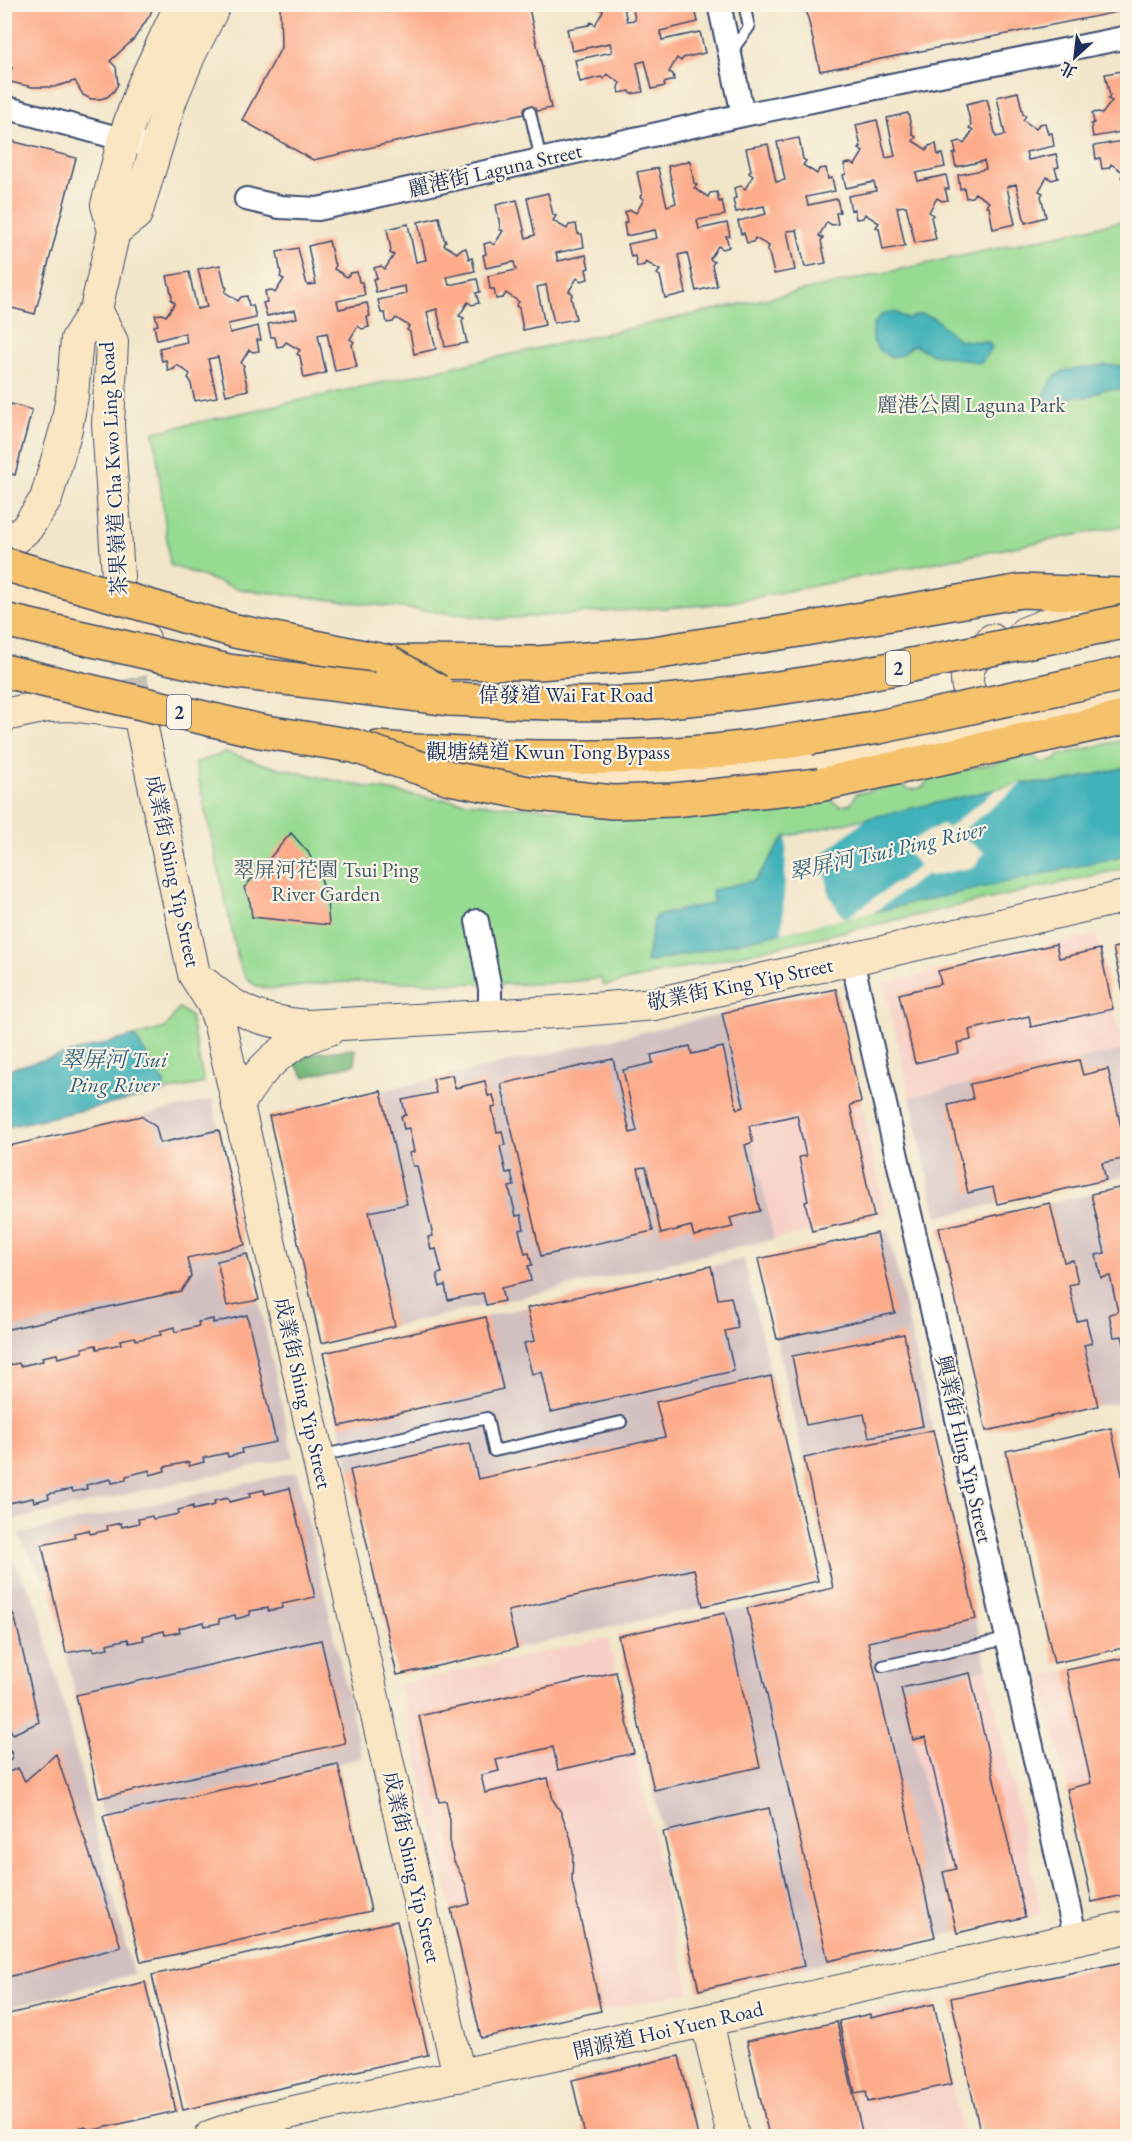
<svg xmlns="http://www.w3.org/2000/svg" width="1132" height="2141" viewBox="0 0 1132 2141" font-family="'EB Garamond','Noto Serif TC',serif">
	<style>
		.built { fill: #f7d1c8 }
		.industrial { fill: #d2bfc0 }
		.green { fill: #97db93; stroke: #598578; stroke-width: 1.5 }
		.forest { fill: #79bb7d; stroke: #4a756e; stroke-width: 1.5 }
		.water { fill: #42b2ba; stroke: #2e708c; stroke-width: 1.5 }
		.pier { fill: #f2e6ca }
		.building { fill: #fdac8b }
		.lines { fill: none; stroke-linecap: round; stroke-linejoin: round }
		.secondary-tunnel { stroke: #c7c1b4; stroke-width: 32; stroke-dasharray: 32 16; stroke-linecap: butt }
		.lane-casing { stroke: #3b4a6e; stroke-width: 14 }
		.street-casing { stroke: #3b4a6e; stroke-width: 26 }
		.secondary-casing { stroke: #3b4a6e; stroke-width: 34 }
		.highway-casing { stroke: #3b4a6e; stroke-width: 36 }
		.lane { stroke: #fff; stroke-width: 10 }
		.street { stroke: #fff; stroke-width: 22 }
		.secondary { stroke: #fbe6c4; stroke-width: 32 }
		.highway { stroke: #f5c16b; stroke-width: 33 }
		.highway-bridge-casing { stroke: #3b4a6e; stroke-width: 36; stroke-linecap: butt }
		.highway-bridge { stroke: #f5c16b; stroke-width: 33 }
		.labels { text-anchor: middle; stroke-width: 4.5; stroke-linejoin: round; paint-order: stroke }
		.shield { fill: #fcf5e5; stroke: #5e6a86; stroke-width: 1.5 }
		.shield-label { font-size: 20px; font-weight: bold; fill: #1b2f5e }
		.street-label { font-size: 21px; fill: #1b2f5e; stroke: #fcf5e5 }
		.park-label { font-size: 21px; fill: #3a5a6b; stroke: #fcf5e5 }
		.water-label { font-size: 22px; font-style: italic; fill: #295d7e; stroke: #fcf5e5 }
	</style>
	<rect width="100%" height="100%" fill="#fcf5e5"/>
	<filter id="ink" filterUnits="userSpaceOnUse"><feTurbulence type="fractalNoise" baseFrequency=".0167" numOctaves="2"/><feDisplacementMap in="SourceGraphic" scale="12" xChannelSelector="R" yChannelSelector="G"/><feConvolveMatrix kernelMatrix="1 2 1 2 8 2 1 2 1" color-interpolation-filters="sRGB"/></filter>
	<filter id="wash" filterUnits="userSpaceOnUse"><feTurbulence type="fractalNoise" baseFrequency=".008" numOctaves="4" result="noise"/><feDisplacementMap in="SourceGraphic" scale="24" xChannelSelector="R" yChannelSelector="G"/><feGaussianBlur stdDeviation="1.35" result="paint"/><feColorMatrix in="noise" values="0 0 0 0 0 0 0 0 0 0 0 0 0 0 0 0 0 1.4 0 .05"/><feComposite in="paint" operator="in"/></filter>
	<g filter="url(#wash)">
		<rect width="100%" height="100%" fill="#f2e6ca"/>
		<!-- built -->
		<path class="built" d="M1097 935 1123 1050 910 1097 884 983Z
			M861 1102 886 1215 774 1239 749 1126Z
			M608 1638 689 1992 481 2038 400 1684Z
			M1127 1657V1776L1067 1789 1041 1676Z
			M987 1669 1042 1914 957 1933 901 1688Z
			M933 2001 963 2136H864L839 2021Z"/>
		<!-- industrial -->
		<path class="industrial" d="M836 989 861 1102 749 1126 774 1239 321 1343 295 1229 407 1204 381 1091Z
			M1123 1050 1128 1071 1127 1175 937 1217 910 1097Z
			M212 1100 247 1254 217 1262 227 1306 259 1300 293 1457 5 1522 4 1147Z
			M1127 1186V1400L986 1431 939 1228Z
			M888 1230 987 1669 902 1688 957 1933 699 1990 618 1636 833 1588 758 1259Z
			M744 1259 818 1581 397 1675 323 1353Z
			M297 1472 362 1758 103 1816 49 1578 44 1579 18 1534Z
			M4 1543 38 1606 133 1974 5 2009Z"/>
		<!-- green -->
		<path class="green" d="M1127 220V525L721 604 498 619 238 589 170 565 154 432Z
			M1127 739V868L603 986 601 978C510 992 418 977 327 983 311 984 273 992 259 987 247 982 241 971 238 959L195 763 226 752 267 765 345 783 424 797 503 806 583 810 829 799 840 806 851 804 856 794 901 784 910 790 923 787 929 778 1030 755 1043 763 1056 760 1059 755Z
			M179 1008 190 1016 204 1083 5 1127V1070L165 1028Z"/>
		<!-- forest -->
		<path class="forest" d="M355 1049V1064L305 1077 294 1062 315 1053Z"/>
		<!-- water -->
		<path class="water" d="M895 312 907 319 921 314 934 318 959 340 988 342 992 348 981 363 932 354 913 345 902 355 890 357 879 350 873 341V325L883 313Z
			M1105 365 1127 366V390L1104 389 1088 397 1076 396 1053 404 1043 397 1052 379 1063 371Z
			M1127 767V855L646 963 655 916 713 903 712 890 755 880 785 837 1023 783H1058Z
			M134 1036 165 1084 161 1093 5 1127V1070Z"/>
		<!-- pier -->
		<path class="pier" d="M1023 783 958 834 984 852 975 867 930 876 927 874 874 912 782 933 787 837 866 819 823 854 829 895 841 915 846 918 920 866 901 846 942 824 948 828 997 789Z"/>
		<g id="blocks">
			<!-- building -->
			<path class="building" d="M4 4H154L150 15 134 39 110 61 116 67 118 84 114 91 107 97 100 99H91L83 95 75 81 54 87H32L6 81 12 68H4Z
				M280 4H528L551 108 313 160 242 120 281 48Z
				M598 4H623L627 21 635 20 632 4H660L666 8 668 4H694L698 22 660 31 662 40 700 32 705 53 683 58 681 61 677 58 669 72 673 74 674 80 664 83 665 86 652 89 645 61 637 63 643 92 631 94 630 91 619 93 618 87 620 83 607 74 604 79 601 77 580 82 575 60 612 52 610 43 572 51 567 29 589 25 591 22 595 25 603 11 599 8Z
				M805 5H1128V10L820 71Z
				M1127 70 1128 189 1126 190 1124 179 1121 177 1124 173 1111 164 1109 168 1102 169 1100 158 1096 159 1094 146 1123 141 1121 132 1093 137 1091 124 1094 123 1092 113 1099 112 1102 114 1112 101 1108 99 1110 96 1105 74Z
				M1018 92 1023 114 1026 116 1023 120 1036 129 1039 124 1045 123 1048 134 1052 133 1054 146 1026 152 1028 160 1056 154 1059 167 1055 168 1058 178 1052 180 1047 177 1039 191 1043 193 1041 196 1046 217 1025 223 1016 184 1007 187 1015 224 993 229 989 207 986 206 989 202 975 193 972 197 966 198 964 188 960 189 958 175 986 169 984 161 956 167 953 154 956 153 954 143 960 141 964 144 973 130 969 128 971 125 966 104 987 99 996 137 1005 135 997 97Z
				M908 113 913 135 916 137 913 141 927 150 929 146 936 144 938 155 942 154 945 167 916 173 918 181 946 175 949 189H945L948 200 942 201 937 198 929 212 933 215 931 217 936 239 915 243 906 206 897 207 905 246 883 250 879 228 876 227 879 223 865 214 863 218 856 219 854 209 851 210 848 196 876 191 874 182 846 188 843 175 846 174 844 164 850 163 855 165 863 152 859 149 861 147 856 125 877 120 886 158 895 156 887 118Z
				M799 138 803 159 806 161 803 165 817 174 819 169 826 168 828 179 832 178 835 191 806 197 808 205 837 199 840 212 836 213 838 224 832 225 827 222 819 236 823 238 821 241 826 263 805 267 797 230 787 231 795 270 774 274 769 253 767 251 769 246 755 238 753 242 747 243 744 233 741 234 738 221 766 214 764 206 736 212 733 199 736 198 734 188 741 186 745 189 753 176 749 173 751 170 746 148 768 144 776 182 785 180 777 142Z
				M4 139 76 158 35 314 4 306Z
				M690 161 694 183 697 185 694 188 708 197 710 193 717 192 719 202 722 201 725 215 697 220 699 229 727 223 730 236H726L729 247 723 249 718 246 710 259 714 262 712 265 717 286 696 291 687 253 678 255 686 293 665 298 660 276 657 274 660 270 646 262 644 265 637 267 635 256 631 257 628 244 657 238 655 230 626 236 624 223 627 222 625 212 631 210 636 213 644 199 640 197 642 194 637 172 658 168 667 206 676 203 668 166Z
				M548 193 553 215 556 216 553 221 567 229 569 225 576 224 578 234H582L584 247 556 253 558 261 586 255 589 268 586 269 588 279 581 281 577 278 569 291 573 294 571 297 576 319 554 323 546 285 537 287 545 325 523 330 519 308 516 306 519 302 506 293 503 298 496 299 494 289H490L488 276 516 270 514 262 486 268 483 255 486 254 484 244 490 242 494 245 503 231 499 229 500 226 496 205 517 200 526 238 535 235 527 198Z
				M439 217 444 239 446 241 444 245 457 253 460 250 466 248 469 259 472 258 475 271 447 277 449 285 477 279 480 292 476 293 479 303 472 305 468 302 459 316 464 318 462 321 467 343 445 347 437 309 427 312 436 349 414 354 410 332 407 330 409 326 396 318 393 322 387 323 385 313H381L378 300 406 294 405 286 376 292 373 279 377 278 374 268 381 266 385 269 394 255 390 253 391 250 387 229 408 224 416 262 426 260 418 222Z
				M329 241 334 263 336 265 334 269 347 277 350 273 357 272 359 282H362L365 295 337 301 339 309 367 303 370 316 367 317 369 327 362 329 358 326 350 339 354 342 352 345 357 367 335 371 327 333 318 335 326 373 304 378 300 356 297 354 300 350 286 342 283 346 277 347 275 337H271L268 324 297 318 295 310 267 316 263 303 267 302 265 291 271 290 275 293 284 279 280 277 281 274 277 252 298 248 307 285 316 284 308 246Z
				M220 265 225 286 227 288 225 292 238 301 241 297 247 296 249 306 253 305 256 318 228 324 230 333 258 326 261 340H257L259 351 253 352 249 350 241 363 244 366 243 368 248 390 226 395 218 357 208 359 217 397 195 401 190 380 188 378 190 374 177 365 174 369 168 371 166 360 162 361 159 348 187 342 185 333 157 340 154 326 158 325 155 315 162 314 166 316 175 303 171 300 172 297 167 276 189 272 197 309 207 307 198 269Z
				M4 402 32 410 15 475 4 472Z
				M291 833 308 852 320 875 327 900 329 925 252 917 250 902 244 888Z
				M1056 944 1059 958 1100 949 1113 1009 1031 1027 1029 1016 969 1030 971 1040 957 1043 959 1053 915 1063 899 994 941 984 938 971Z
				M1128 944V1009H1127L1113 948Z
				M836 989 861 1102 850 1105 874 1217 812 1231 805 1202 808 1201 799 1157 806 1156 797 1115 749 1126 753 1142 745 1145 760 1211 730 1218 733 1227 694 1236 691 1226 661 1234 646 1167 638 1168 653 1231 541 1256 501 1084 613 1059 630 1133 637 1131 623 1070 653 1063 651 1055 690 1046 692 1054 723 1047 737 1109 744 1107 722 1013Z
				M1079 1060 1083 1075 1108 1069 1128 1158 1102 1163 1106 1180 997 1204 993 1187 968 1193 948 1105 973 1099 970 1084Z
				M452 1075 455 1088 485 1081 488 1096 493 1095 496 1107 492 1108 497 1132 502 1131 505 1145 500 1146 506 1173 511 1172 514 1186 509 1187 516 1216 521 1215 524 1229 519 1230 525 1254 529 1253 532 1265 528 1266 531 1281 501 1288 504 1301 486 1305 483 1293 448 1300 445 1285 440 1287 437 1274 442 1273 436 1249 431 1250 428 1237 433 1236 417 1166H413L409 1153 414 1152 409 1128 404 1129 401 1116 406 1115 402 1100 436 1093 433 1079Z
				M381 1091 407 1204 369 1212 395 1326 321 1343 269 1116Z
				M141 1116 156 1127 160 1143 219 1130 245 1245 187 1258 191 1276 181 1291 4 1330V1147Z
				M1128 1186V1355H1127L1122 1336 1114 1337 1109 1314 1118 1312 1110 1276 1101 1278 1096 1255 1105 1253 1091 1194Z
				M1050 1203 1064 1262 1073 1260 1078 1283 1069 1285 1077 1321 1086 1319 1092 1343 1084 1345 1098 1406 986 1431 939 1228Z
				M877 1233 895 1313 777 1339 758 1259Z
				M247 1254 259 1300 227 1306 217 1261Z
				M711 1266 718 1299 731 1297 738 1328 725 1331 734 1371 551 1412 542 1372 532 1374 524 1343 535 1341 527 1308Z
				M247 1315 276 1442 241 1449 242 1453 228 1457 227 1453 203 1458 204 1462 189 1466V1462L164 1467 165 1471 150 1475V1470L126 1476V1480L112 1483 111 1479 86 1485 87 1489 73 1492 72 1489 48 1494 49 1498 34 1502 33 1498 4 1504V1366L19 1363 20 1366 43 1361 42 1357 57 1354 58 1358 83 1352 82 1348 96 1345 97 1349 121 1344 120 1340 135 1337 136 1340 161 1335 160 1331 174 1327 175 1332 199 1326 198 1322 213 1319V1323Z
				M486 1317 503 1389 340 1426 323 1353Z
				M904 1334 923 1426 869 1437 864 1414 806 1425 792 1356Z
				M771 1376 818 1581 703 1606 694 1569 508 1611 517 1648 397 1675 350 1470 470 1443 478 1479 665 1437 656 1402Z
				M1111 1428 1128 1500V1647L1054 1663 1006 1451Z
				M933 1430 976 1619 868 1642 935 1937 828 1961 747 1608 833 1588 804 1458Z
				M290 1488 315 1597 282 1604 283 1608 268 1611V1608L250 1611V1615L236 1619 235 1615 219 1619V1623L205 1626 204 1622 179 1628 180 1632 165 1635 164 1631 143 1636 144 1640 129 1643 128 1639 107 1644 108 1648 94 1651 93 1648 66 1653 42 1545 75 1538 74 1533 89 1530 90 1534 108 1530 107 1526 121 1523 122 1527 139 1523 138 1519 152 1516 153 1519 179 1514 178 1510 193 1506V1510L215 1505 214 1501 228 1498 229 1502 250 1497 249 1493 264 1490 265 1494Z
				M4 1597 15 1618 39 1722 13 1734 10 1729 4 1732Z
				M725 1613 760 1767 654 1790 618 1636Z
				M321 1640 345 1743 99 1798 76 1695Z
				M1128 1657V1894L1092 1902 1067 1789 1091 1783 1066 1670Z
				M616 1672 634 1753 558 1770 553 1747 496 1760 499 1771 481 1775 485 1793 548 1778 553 1800 561 1812 571 1839 573 1853 572 1881 601 2011 481 2038 451 1909 470 1904 466 1885 454 1861 450 1847V1820L446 1801 439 1802 419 1716Z
				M970 1673 1025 1917 957 1933 943 1872 956 1869 926 1737 913 1740 901 1688Z
				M56 1754 121 1947 4 1978V1774L18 1768 25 1781Z
				M338 1764 371 1911 141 1962 103 1816Z
				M769 1808 804 1966 699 1990 663 1832Z
				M397 1921 428 2055 183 2110 152 1975Z
				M1128 1961V2136H981L951 1998Z
				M145 1982 176 2111 68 2136H4V2015Z
				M934 2004 952 2084 868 2102 866 2091 855 2093 839 2021 870 2014V2018Z
				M837 2022 863 2136H769L747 2041Z
				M679 2056 698 2136H585L572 2080Z"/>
		</g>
	</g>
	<g filter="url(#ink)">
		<use href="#blocks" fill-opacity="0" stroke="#3b4a6e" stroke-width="1.5"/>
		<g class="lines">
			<!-- secondary-tunnel -->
			<path class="secondary-tunnel" d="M121 631 139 714"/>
			<defs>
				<path id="lane" d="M731 52 749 27 744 4
					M530 112 541 160
					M320 1456 487 1418 494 1451 621 1422
					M883 1666 1007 1639
					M4 1754 6 1756
					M83 2133 86 2136"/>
				<path id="street" d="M719 4 743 115
					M4 107 155 148
					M246 199 280 207 318 209 743 115 1128 37
					M477 921 490 989V1016
					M852 960 1076 1939"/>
				<path id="secondary" d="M114 231 136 214 171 99 189 56 215 4
					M96 309 112 342 108 424 121 622
					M4 547 27 528 46 499 66 429 72 396 77 339 96 309 114 231 107 205 124 139 142 88 181 4
					M4 596 144 639
					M1025 633 1124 594
					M992 640C986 647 977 654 972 661 958 686 975 708 999 716
					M139 714 194 974 213 1004 219 1021 459 2076
					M4 715 47 706 70 705 131 713
					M491 773 521 777 614 778 731 772 878 753 1128 693
					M205 984C240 1014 260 1021 306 1026L556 1012 655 1004 1128 896
					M238 1106C258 1067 288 1041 330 1029
					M707 2021 733 2136
					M211 2136 257 2120 1128 1927"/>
				<path id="highway" d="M235 631 388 662 538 663 647 654 805 629 1021 591 1122 595
					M449 699C522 702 593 707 666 701
					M378 748C491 758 620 762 733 749 759 746 784 742 810 738
					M819 785 1128 717"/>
			</defs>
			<!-- lane casing -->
			<use href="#lane" class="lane-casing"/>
			<!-- street casing -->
			<use href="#street" class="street-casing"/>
			<!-- secondary casing -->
			<use href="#secondary" class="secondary-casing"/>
			<!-- highway casing -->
			<use href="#highway" class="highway-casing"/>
			<!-- lane -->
			<use href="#lane" class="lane"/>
			<!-- street -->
			<use href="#street" class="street"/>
			<!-- secondary -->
			<use href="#secondary" class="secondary"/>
			<!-- highway -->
			<use href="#highway" class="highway"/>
			<defs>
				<path id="highway-bridge" d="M4 564 235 631
					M4 620 229 671 449 699
					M388 662 438 691
					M4 671 260 731 354 746 450 778 528 793 613 802 673 800 819 785
					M666 701C822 688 974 652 1128 621
					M810 738 879 727 1128 673"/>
			</defs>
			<!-- highway-bridge casing -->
			<use href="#highway-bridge" class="highway-bridge-casing"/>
			<!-- highway-bridge -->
			<use href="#highway-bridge" class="highway-bridge"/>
		</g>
	</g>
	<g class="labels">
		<!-- shield labels -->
		<g class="shield">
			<rect x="886" y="651" width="24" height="34" rx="4.5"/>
			<rect x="167" y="695" width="24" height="34" rx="4.5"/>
		</g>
		<g class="shield-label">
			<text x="898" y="675">2</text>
			<text x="179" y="719">2</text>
		</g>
		<!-- street labels -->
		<g class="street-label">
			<text transform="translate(495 170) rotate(-13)" y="7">麗港街 Laguna Street</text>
			<text transform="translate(113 469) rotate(-93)" y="7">茶果嶺道 Cha Kwo Ling Road</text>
			<text x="566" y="702">偉發道 Wai Fat Road</text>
			<text x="548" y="759">觀塘繞道 Kwun Tong Bypass</text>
			<text transform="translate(173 871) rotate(78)" y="7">成業街 Shing Yip Street</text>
			<text transform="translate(740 984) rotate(-12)" y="7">敬業街 King Yip Street</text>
			<text transform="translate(303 1393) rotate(77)" y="7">成業街 Shing Yip Street</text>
			<text transform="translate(964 1449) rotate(77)" y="7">興業街 Hing Yip Street</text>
			<text transform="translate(412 1867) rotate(77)" y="7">成業街 Shing Yip Street</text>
			<text transform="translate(668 2030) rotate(-13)" y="7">開源道 Hoi Yuen Road</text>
		</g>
		<!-- park labels -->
		<g class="park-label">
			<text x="971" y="412">麗港公園 Laguna Park</text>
			<text x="326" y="877">翠屏河花園 Tsui Ping<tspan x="326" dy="24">River Garden</tspan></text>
		</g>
		<!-- water labels -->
		<g class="water-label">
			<text transform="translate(887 850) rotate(-13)" y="8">翠屏河 Tsui Ping River</text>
			<text x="114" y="1067">翠屏河 Tsui<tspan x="114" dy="25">Ping River</tspan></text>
		</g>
	</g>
	<!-- margin -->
	<rect width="1132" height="2141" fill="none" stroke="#fcf5e5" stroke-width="24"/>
	<!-- north arrow -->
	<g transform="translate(1075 57) rotate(207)" stroke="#fcf5e5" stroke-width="4.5" paint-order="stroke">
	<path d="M0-4.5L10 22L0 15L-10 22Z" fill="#1b2f5e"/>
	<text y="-9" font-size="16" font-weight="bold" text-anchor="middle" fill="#1b2f5e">北</text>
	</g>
</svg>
